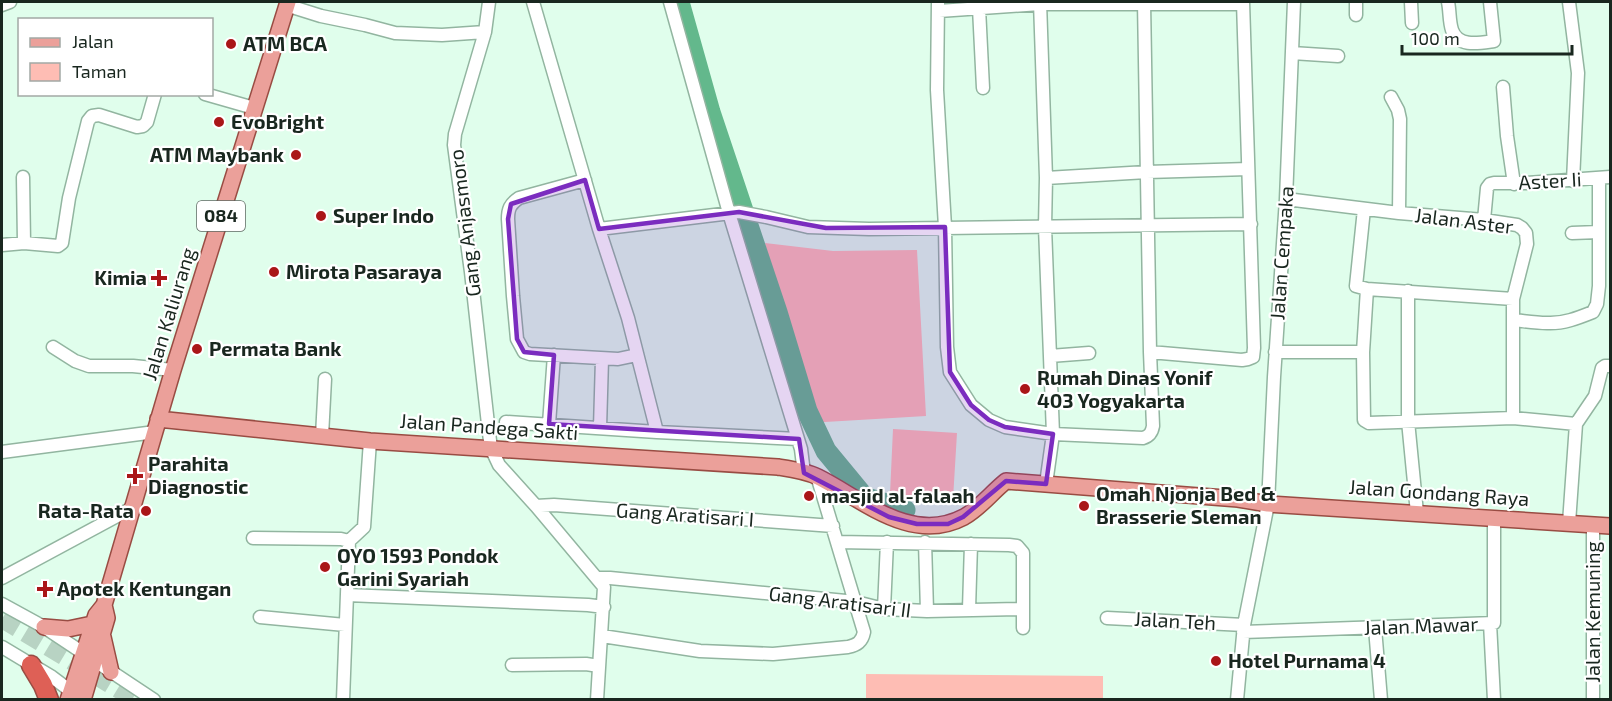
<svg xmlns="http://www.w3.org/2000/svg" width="1612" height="701" viewBox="0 0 1612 701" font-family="'Exo 2',sans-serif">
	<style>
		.green { fill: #febdb4 }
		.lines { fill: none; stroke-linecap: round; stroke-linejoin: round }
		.river { stroke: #63b88c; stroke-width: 21 }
		.highway-tunnel { stroke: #b8d3c3; stroke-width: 18; stroke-dasharray: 18 9; stroke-linecap: butt }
		.minor-casing { stroke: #92b5a0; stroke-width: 15 }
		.major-casing { stroke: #994c43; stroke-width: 18 }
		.highway-casing { stroke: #994c43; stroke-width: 21 }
		.minor { stroke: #fff; stroke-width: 12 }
		.major { stroke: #eba09a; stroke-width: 15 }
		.highway { stroke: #de6056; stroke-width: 18 }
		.marked { fill: #7b2cbf; fill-opacity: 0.2; stroke: #7b2cbf; stroke-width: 4.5; stroke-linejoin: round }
		.poi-dot { fill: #aa1618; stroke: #fff; stroke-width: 2 }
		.labels { text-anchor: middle; stroke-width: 4.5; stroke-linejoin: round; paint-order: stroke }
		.shield { fill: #fff; stroke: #5e6862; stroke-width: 1.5 }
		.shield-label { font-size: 18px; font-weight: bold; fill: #19271f }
		.poi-label { font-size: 20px; font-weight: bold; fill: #19271f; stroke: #fff; text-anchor: start }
		.street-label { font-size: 20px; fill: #19271f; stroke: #fff }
	</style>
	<rect width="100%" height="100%" fill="#e0feec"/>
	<!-- green -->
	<path class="green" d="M765 243 833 251 917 250 926 416 808 423Z
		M893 429 957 433 953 499 890 494Z
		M866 674 1103 676V699H866Z"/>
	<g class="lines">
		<!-- river -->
		<path class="river" d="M679 2 710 112 777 312 807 411 826 451 864 497 905 510"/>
		<!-- highway-tunnel -->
		<path class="highway-tunnel" d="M2 619 136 700"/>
		<defs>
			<path id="minor" d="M489 2 485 32 455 134 454 145 471 272 489 433 491 448 499 465 536 506 604 587 597 700
				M533 2 599 229 628 318 657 432
				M670 2 729 213 801 449 804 473
				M938 2 937 90 945 227 947 347 950 372 971 405 989 420 1005 427 1053 434 1143 438C1150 436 1152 432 1153 426L1150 352 1144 2
				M1040 2 1046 178 1045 227 1053 434 1046 484
				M1356 2V15
				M1411 2 1412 23
				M1448 2C1450 11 1449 21 1452 30 1458 48 1480 43 1494 41L1490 2
				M1569 2 1578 73 1573 181
				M2 5 10 2
				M286 5 321 16 365 25 395 33 442 35 485 32
				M979 8 983 88
				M939 11 1040 4H1243
				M1292 53 1338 56
				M1503 87 1507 136 1514 184
				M205 94 254 108
				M1391 97 1398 110 1400 119 1399 213
				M23 177 24 243
				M1046 178 1147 172 1248 169
				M585 180 519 198C510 204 508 209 508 219L513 296 517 339 524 352 530 354 618 359 637 355
				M1286 199 1399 213 1484 220 1517 225 1522 228 1526 233 1527 244 1513 299V418
				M1364 209 1356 286 1367 289 1513 299
				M1484 220 1487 188 1490 184 1494 183H1527L1610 177
				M599 229 739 212 766 217 808 227 869 229 1251 224
				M1572 233 1599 232
				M2 245 24 243 58 246 62 243 69 198 88 121 92 116 99 115 137 127 143 126 147 122 155 94
				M1367 289 1363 352 1364 420 1369 423 1513 418 1576 424
				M1408 291V421L1417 513
				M1513 320C1524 321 1535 323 1547 323 1563 324 1578 318 1593 312L1597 304 1599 286V178
				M53 347 75 361 89 366H133L173 370
				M1150 352 1242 360 1248 359 1253 357 1254 348 1243 2
				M1275 352H1363
				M1050 356 1089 353
				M506 422 657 432 798 439
				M549 424 554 355
				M600 428 602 359
				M322 436 325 379
				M2 452 155 432
				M536 506 554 505 833 526
				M1569 523 1576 424 1595 396 1602 368 1605 366H1610
				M253 538 341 539 349 541 343 700
				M349 541 364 527 370 441
				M837 542 1009 545 1017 546 1023 553V628
				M925 542 927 611
				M2 578 132 508
				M598 578H610L856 602 884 609 927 611 1023 609
				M347 595 588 605 604 607
				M2 604 44 627 154 700
				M884 609 887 542
				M969 609 971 544
				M260 617 345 625
				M1107 618 1244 625
				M1490 623 1494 700
				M1375 628 1381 700
				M1243 632 1494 623V518
				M602 636 700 651 773 654 848 647C857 645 862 642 864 632L817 476
				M2 647 52 677 76 695
				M512 665 586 664 599 666
				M1237 700 1244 625 1268 504 1274 377 1286 199 1294 2
				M1593 700V524"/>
			<path id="major" d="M158 419 370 441 778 467C791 469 806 471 818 477 862 499 911 545 964 517 980 508 991 493 1006 481L1238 499 1268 504 1610 526
				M44 627 68 629 92 624
				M103 637 111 672
				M68 700 96 615 104 605 173 370 288 2
				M83 700 107 618 104 605"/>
			<path id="highway" d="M31 665 43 685 49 700"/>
		</defs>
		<!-- minor casing -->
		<use href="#minor" class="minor-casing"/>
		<!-- major casing -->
		<use href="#major" class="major-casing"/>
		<!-- highway casing -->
		<use href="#highway" class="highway-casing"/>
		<!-- minor -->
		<use href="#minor" class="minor"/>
		<!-- major -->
		<use href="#major" class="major"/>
		<!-- highway -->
		<use href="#highway" class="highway"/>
	</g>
	<!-- marked area -->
	<path class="marked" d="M585 180 599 229 739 212 826 228 945 227 950 372 971 405 989 420 1005 427 1053 434 1046 484 1006 481 963 517 948 524H917L889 517 804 473 799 439 549 424 554 355 524 352 517 339 508 219 511 204Z"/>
	<!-- markers -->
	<g class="poi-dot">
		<circle cx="231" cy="44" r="6"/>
		<circle cx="219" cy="122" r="6"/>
		<circle cx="296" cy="155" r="6"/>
		<circle cx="321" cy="216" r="6"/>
		<circle cx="274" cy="272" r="6"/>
		<path d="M156 269h6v6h6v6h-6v6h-6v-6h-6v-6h6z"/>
		<circle cx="197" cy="349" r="6"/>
		<circle cx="1025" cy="389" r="6"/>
		<path d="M132 467h6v6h6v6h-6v6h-6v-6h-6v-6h6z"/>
		<circle cx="809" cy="496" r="6"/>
		<circle cx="1084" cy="506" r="6"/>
		<circle cx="146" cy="511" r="6"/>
		<circle cx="325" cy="567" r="6"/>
		<path d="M42 580h6v6h6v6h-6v6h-6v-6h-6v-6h6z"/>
		<circle cx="1216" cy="661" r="6"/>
	</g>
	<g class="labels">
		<!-- shield labels -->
		<rect class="shield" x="197" y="201" width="48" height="30" rx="4.5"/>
		<g class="shield-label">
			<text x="221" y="222">084</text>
		</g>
		<!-- poi labels -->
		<g class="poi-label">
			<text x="243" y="51">ATM BCA</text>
			<text x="231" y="129">EvoBright</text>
			<text x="284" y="162" text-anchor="end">ATM Maybank</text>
			<text x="333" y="223">Super Indo</text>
			<text x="286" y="279">Mirota Pasaraya</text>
			<text x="147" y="285" text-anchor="end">Kimia</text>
			<text x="209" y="356">Permata Bank</text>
			<text x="1037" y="385">Rumah Dinas Yonif<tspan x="1037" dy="23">403 Yogyakarta</tspan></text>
			<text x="148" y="471">Parahita<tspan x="148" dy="23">Diagnostic</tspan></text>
			<text x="1096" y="501">Omah Njonja Bed &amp;<tspan x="1096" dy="23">Brasserie Sleman</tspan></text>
			<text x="821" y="503">masjid al-falaah</text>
			<text x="134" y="518" text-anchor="end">Rata-Rata</text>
			<text x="337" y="563">OYO 1593 Pondok<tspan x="337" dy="23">Garini Syariah</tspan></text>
			<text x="57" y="596">Apotek Kentungan</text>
			<text x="1228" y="668">Hotel Purnama 4</text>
		</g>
		<!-- street labels -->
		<g class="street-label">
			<text transform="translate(1550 181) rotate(-3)" y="7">Aster Ii</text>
			<text transform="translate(1464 221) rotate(7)" y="7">Jalan Aster</text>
			<text transform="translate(465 223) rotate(-97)" y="7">Gang Anjasmoro</text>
			<text transform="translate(1282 253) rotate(-86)" y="7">Jalan Cempaka</text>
			<text transform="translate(169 314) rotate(-73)" y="7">Jalan Kaliurang</text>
			<text transform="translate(489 427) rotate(4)" y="7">Jalan Pandega Sakti</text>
			<text transform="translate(1439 493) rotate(4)" y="7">Jalan Gondang Raya</text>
			<text transform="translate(685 515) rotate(4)" y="7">Gang Aratisari I</text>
			<text transform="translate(840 602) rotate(7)" y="7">Gang Aratisari II</text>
			<text transform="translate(1593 612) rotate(-90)" y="7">Jalan Kemuning</text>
			<text transform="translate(1175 621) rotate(3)" y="7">Jalan Teh</text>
			<text transform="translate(1421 626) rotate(-2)" y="7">Jalan Mawar</text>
		</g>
	</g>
	<!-- border -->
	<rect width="1612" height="701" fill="none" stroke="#19271f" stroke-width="6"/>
	<!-- legend -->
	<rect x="18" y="18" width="195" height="78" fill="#ffffff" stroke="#a3a9a5" stroke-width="1.5"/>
	<rect x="30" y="38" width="30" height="9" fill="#eba09a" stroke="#a3a9a5" stroke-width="1.5"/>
	<text x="72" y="48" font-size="18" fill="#19271f">Jalan</text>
	<rect x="30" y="63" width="30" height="18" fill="#febdb4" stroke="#a3a9a5" stroke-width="1.5"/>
	<text x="72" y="78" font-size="18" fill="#19271f">Taman</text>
	<!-- scale -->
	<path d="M1402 45v9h170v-9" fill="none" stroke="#19271f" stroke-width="3"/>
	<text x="1411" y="45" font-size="18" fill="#19271f" stroke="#ffffff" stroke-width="4.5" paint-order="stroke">100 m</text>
</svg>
